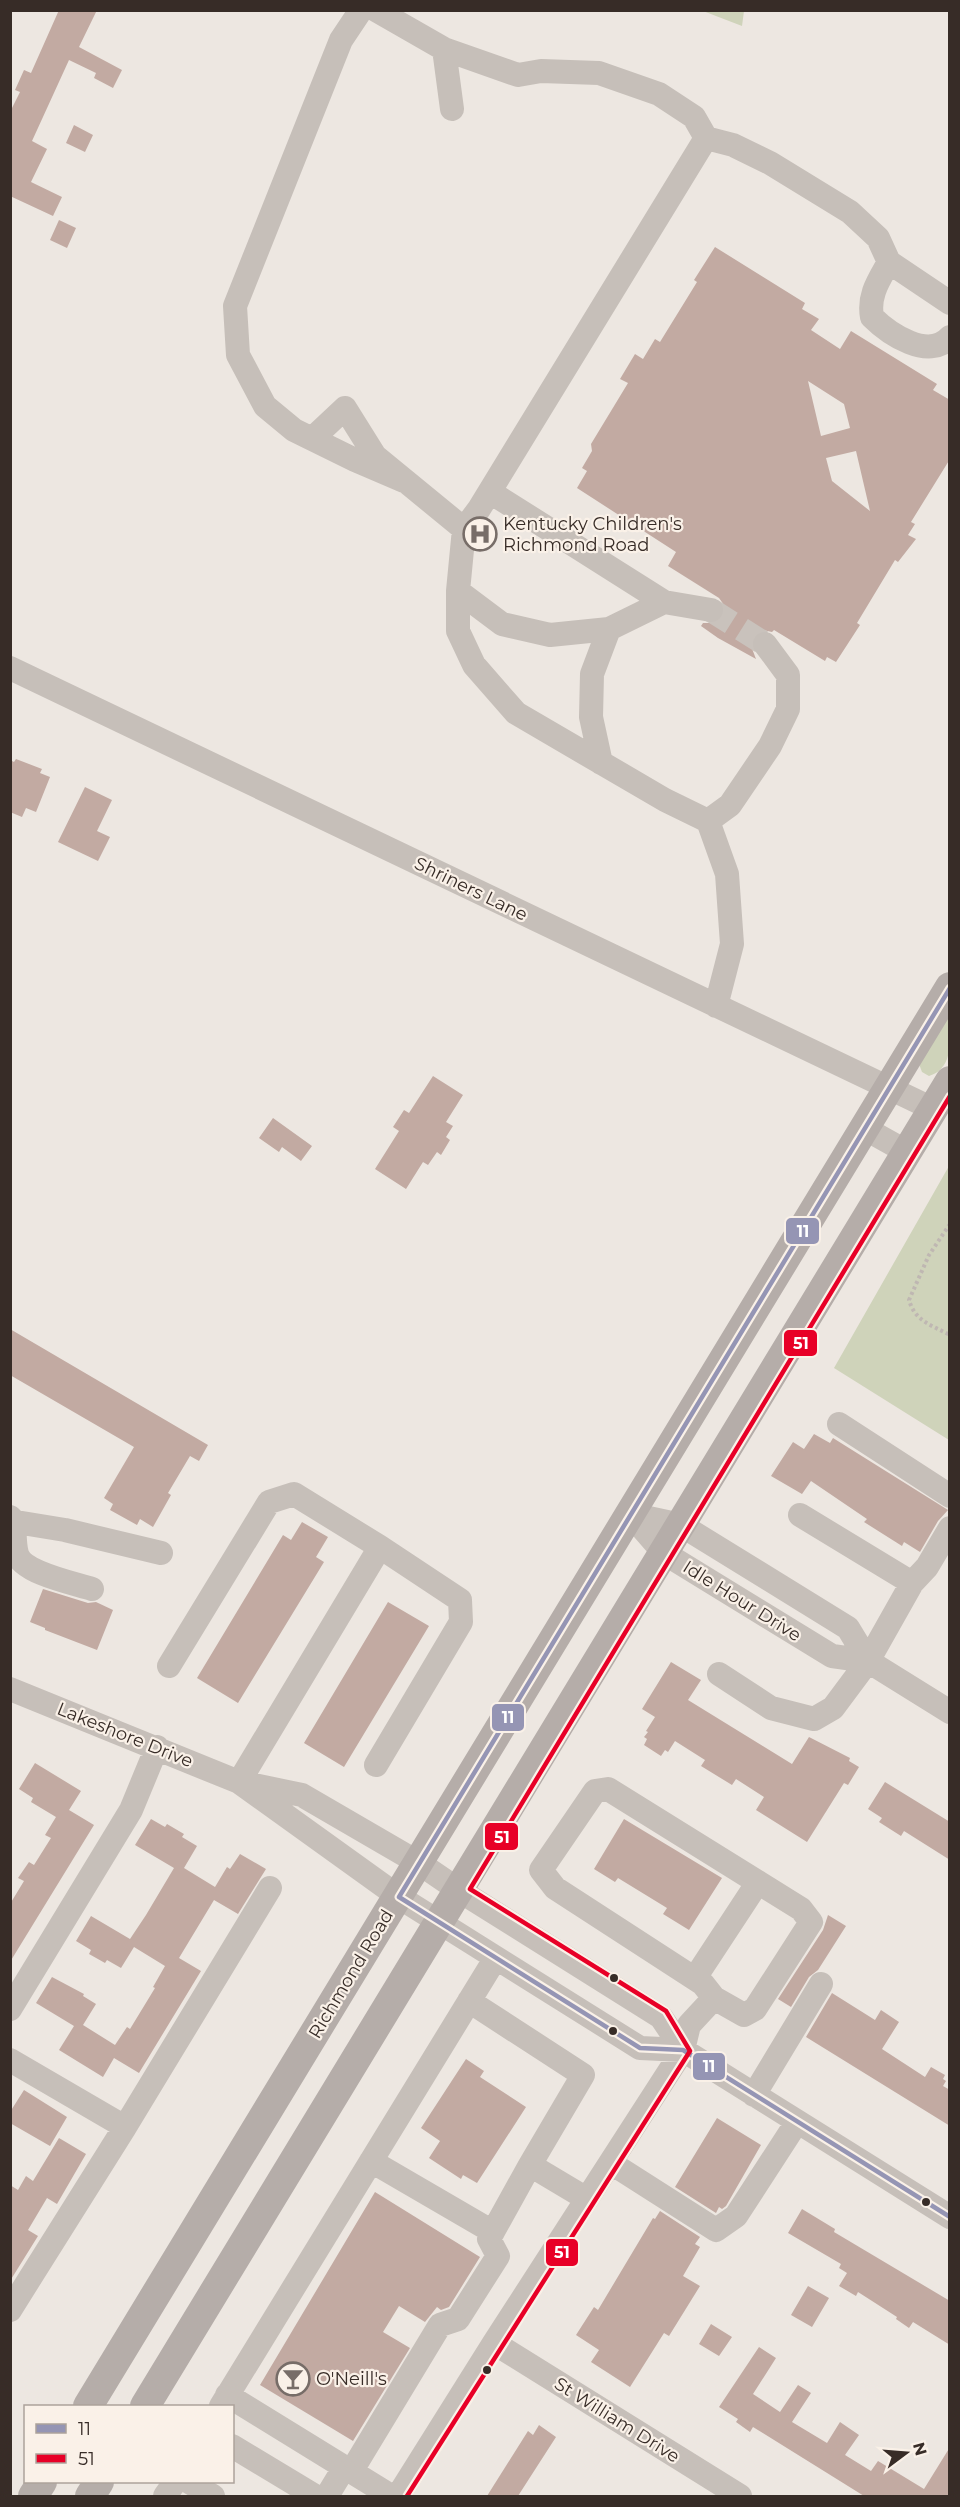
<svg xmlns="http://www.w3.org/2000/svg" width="960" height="2507" viewBox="0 0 960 2507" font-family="Montserrat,sans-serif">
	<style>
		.green { fill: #cfd3ba }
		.building { fill: #c2aaa2; fill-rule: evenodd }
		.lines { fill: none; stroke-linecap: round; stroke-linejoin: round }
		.minor-tunnel { stroke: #c9c2bc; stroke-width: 24; stroke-dasharray: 24 12; stroke-linecap: butt }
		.path { stroke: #bfb7b2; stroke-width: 4; stroke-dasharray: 3 3; stroke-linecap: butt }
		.minor { stroke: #c6bfb9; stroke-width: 24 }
		.major { stroke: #b5ada9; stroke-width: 30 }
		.bus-1-casing { stroke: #faf1e8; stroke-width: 9 }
		.bus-2-casing { stroke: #faf1e8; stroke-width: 9 }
		.bus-1 { stroke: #9595b4; stroke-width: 4.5 }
		.bus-2 { stroke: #e80027; stroke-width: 4.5 }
		.bus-dot { fill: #372c27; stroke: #faf1e8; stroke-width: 2 }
		.labels { text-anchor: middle; stroke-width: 4.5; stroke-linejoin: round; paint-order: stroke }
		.poi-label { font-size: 18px; fill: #372c27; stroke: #faf1e8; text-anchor: start }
		.street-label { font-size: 18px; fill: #372c27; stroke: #faf1e8 }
		.line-badge { stroke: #faf1e8; stroke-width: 2 }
		.badge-label { font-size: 16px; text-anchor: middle; font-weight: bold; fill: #fff }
	</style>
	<rect width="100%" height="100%" fill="#ede7e1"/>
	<!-- green -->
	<path class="green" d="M703 11H744L742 26Z
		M949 1009C949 1031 957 1068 929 1076L922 1072 919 1064Z
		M949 1166 950 1440H949L834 1368Z"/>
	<!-- building -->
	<path class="building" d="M59 10H97L79 47 122 70 113 88 94 78 96 73 69 60 32 141 47 149 31 182 62 197 53 216 10 196V112L20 92 15 90 24 70 31 73Z
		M74 125 93 135 85 152 66 143Z
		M59 220 76 228 67 248 50 240Z
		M715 247 805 303 802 309 819 319 811 330 840 349 851 331 937 384 933 390 950 400V459L911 522 915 524 908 535 916 539 898 562 895 560 857 623 860 625 836 662 827 657 825 661 774 630 772 632 763 630 752 638 751 646 756 659 718 638 701 626 703 623H715L722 620 725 612 724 605 719 598 668 566 676 552 577 488 587 471 582 468 592 451 591 444 628 383 620 379 635 354 643 359 655 339 660 342 697 282 694 280ZM808 381 844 404 850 428 821 436ZM856 451 870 511 832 481 826 458Z
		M16 759 42 769 40 773 50 777 36 812 26 808 22 817 10 812V760L14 762Z
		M85 787 112 800 97 831 110 837 98 861 58 842Z
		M433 1076 463 1095 446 1122 453 1126 446 1137 450 1140 441 1155 437 1152 428 1165 423 1162 406 1189 375 1169 399 1131 393 1127 404 1110 409 1113Z
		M273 1118 312 1146 301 1161 282 1147 279 1152 259 1138Z
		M10 1329 208 1445 199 1461 190 1456 168 1493 171 1495 153 1527 140 1519 137 1525 110 1510 113 1504 104 1498 134 1447 10 1375Z
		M814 1434 830 1443 833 1438 948 1510 938 1521 920 1552 904 1542 902 1546 864 1522 867 1519 811 1481 802 1494 771 1476 793 1442 804 1449Z
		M302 1522 328 1537 316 1557 324 1562 238 1703 197 1678 283 1535 291 1540Z
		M43 1589 88 1603 96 1602 113 1610 97 1650 45 1630V1628L30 1622Z
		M388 1602 429 1626 344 1767 304 1743Z
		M671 1662 701 1680 688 1700 792 1764 809 1737 850 1758 849 1761 859 1767 848 1785 844 1783 807 1842 756 1810 764 1797 736 1779 732 1785 701 1766 705 1760 675 1741 668 1752 665 1750 661 1756 644 1745 647 1739 644 1737 648 1732 646 1731 655 1717 642 1709Z
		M35 1763 81 1791 69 1810 94 1825 10 1962V1904L24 1881 18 1878 29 1862 34 1865 51 1838 45 1835 56 1817 31 1802 33 1798 19 1789Z
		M885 1782 950 1822V1860L904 1831 901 1836 879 1822 882 1818 868 1809Z
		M151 1819 165 1827 167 1824 184 1834 182 1837 197 1846 184 1868 215 1887 227 1867 230 1869 240 1854 266 1869 238 1914 214 1900 179 1958 201 1971 139 2073 114 2058 103 2077 59 2050 74 2026 36 2003 52 1977 84 1994 83 1996 96 2004 83 2025 115 2045 127 2027 130 2029 155 1988 153 1987 165 1966 134 1947 121 1968 107 1960 105 1963 89 1954 91 1950 76 1941 91 1916 130 1939 146 1915 174 1868 135 1845Z
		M624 1819 722 1878 689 1930 663 1914 667 1908 618 1878 615 1882 594 1869Z
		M828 1915 846 1926 818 1970 809 1977 791 2007 778 1999 823 1930Z
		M832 1993 875 2020 881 2010 899 2022 882 2049 925 2077 931 2067 945 2075 943 2079 946 2081 943 2086 950 2090V2126L806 2037Z
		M466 2059 484 2071 480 2077 526 2107 477 2183 463 2175 461 2179 429 2158 440 2141 421 2128Z
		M24 2090 67 2117 50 2146 10 2123V2112Z
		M717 2118 761 2145 726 2206 722 2209 719 2207 716 2213 675 2187Z
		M59 2138 86 2154 57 2204 47 2198 28 2230 38 2236 10 2281V2185L18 2190 26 2176 33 2181Z
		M375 2192 480 2257 449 2307 441 2310 437 2307 425 2322 399 2306 383 2332 410 2348 353 2441 260 2385Z
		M802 2209 835 2229 834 2232 950 2301V2345L913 2322 909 2328 896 2319 897 2317 858 2292 856 2296 839 2286 847 2273 839 2268 841 2264 788 2233Z
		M660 2211 700 2237 695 2244 700 2247 683 2276 700 2286 669 2336 664 2333 630 2387 591 2362 599 2350 576 2335 594 2307 598 2310 653 2218 655 2219Z
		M808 2286 829 2298 812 2327 791 2315Z
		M711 2324 732 2337 719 2356 699 2344Z
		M759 2347 776 2358 753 2394 780 2412 798 2385 811 2393 792 2422 827 2443 840 2422 859 2435 845 2455 871 2471 878 2461 924 2489 950 2447V2496H864L753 2427 750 2432 736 2422 738 2419 719 2407Z
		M539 2425 556 2437 518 2496H487L528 2431 533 2435Z"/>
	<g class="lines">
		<!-- minor-tunnel -->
		<path class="minor-tunnel" d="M711 610 765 644"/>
		<!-- path -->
		<path class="path" d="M950 1224 929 1255 909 1300C915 1321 931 1325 950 1335"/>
		<!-- minor -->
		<path class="minor" d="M361 10 341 40 235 306 238 355 265 406 294 430 355 460 404 481
			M376 10 444 49 518 75 541 71 599 73 659 94 694 117 706 138 479 509 464 529 458 591V631L474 665 516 713 665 800 708 821 727 874 732 944 716 1006
			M444 49 452 109
			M706 138 733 145 770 163 850 212 878 238 889 262 950 303
			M889 262C879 280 868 295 872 317 889 334 929 361 950 337
			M313 438 345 408 375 456 464 529
			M490 492 664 602
			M458 591 502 624 550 635 609 629 664 602 711 610
			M10 668 933 1109
			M601 763 591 717 592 674 609 629
			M708 821 730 805 770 746 788 709V675L765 644
			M864 1128 907 1152
			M839 1424 950 1496
			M630 1514 664 1553 832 1656 868 1661 950 1712
			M630 1514 681 1525 848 1628 868 1661
			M10 1517 14 1521C15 1531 14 1544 17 1554 23 1573 73 1583 92 1589
			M10 1521 65 1530 161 1553
			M912 1583 927 1567 950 1528
			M169 1666 269 1502 294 1494 380 1547
			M719 1674 771 1708 814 1719 833 1708 868 1661 912 1583 800 1515
			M10 1689 239 1782 399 1897 640 2048 683 2050
			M239 1782 302 1795 419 1863 460 1891 661 2017 683 2050 950 2217
			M239 1782 380 1547 460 1600 461 1622 376 1765
			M695 1978 758 1882
			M469 2001 583 2075 530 2165
			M10 2009 131 1810 157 1747
			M10 2060 125 2127 270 1888
			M754 2095 821 1984
			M371 2161 493 2232
			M611 2163 716 2230 736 2216 797 2122
			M10 2310 125 2127
			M494 2343 740 2496
			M227 2395 391 2496
			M221 2406 495 1959
			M232 2446 315 2496
			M351 2472 440 2325 458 2319 498 2256 489 2239 530 2165 587 2199
			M189 2482 213 2496
			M165 2496 175 2482
			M327 2496 344 2468
			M398 2496 494 2343 683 2050 689 2025 714 1998 744 2015 755 2009 811 1922 801 1909 608 1789 595 1791 541 1870 555 1888 703 1984 714 1998"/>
		<!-- major -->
		<path class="major" d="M88 2406 950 987
			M145 2406 950 1081
			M33 2496 42 2482
			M90 2496 99 2482"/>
		<defs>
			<path id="bus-1" d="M950 988 399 1897 640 2048 683 2050 950 2217"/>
			<path id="bus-2" d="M407 2496 690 2051 666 2011 470 1889 950 1096"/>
		</defs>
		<!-- bus-1 casing -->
		<use href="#bus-1" class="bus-1-casing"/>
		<!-- bus-2 casing -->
		<use href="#bus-2" class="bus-2-casing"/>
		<!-- bus-1 -->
		<use href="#bus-1" class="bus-1"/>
		<!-- bus-2 -->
		<use href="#bus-2" class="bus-2"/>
	</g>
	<!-- icons -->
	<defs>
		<symbol id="hospital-ring" viewBox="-11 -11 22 22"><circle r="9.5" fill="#faf1e8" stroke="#776d68" stroke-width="1.5"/><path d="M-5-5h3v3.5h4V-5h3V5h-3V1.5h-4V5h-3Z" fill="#776d68"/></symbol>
		<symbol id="bar-ring" viewBox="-11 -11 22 22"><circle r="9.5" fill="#faf1e8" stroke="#776d68" stroke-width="1.5"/><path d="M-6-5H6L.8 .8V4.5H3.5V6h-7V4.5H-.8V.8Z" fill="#776d68"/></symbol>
	</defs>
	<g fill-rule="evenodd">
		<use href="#hospital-ring" x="461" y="515" width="38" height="38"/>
		<use href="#bar-ring" x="274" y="2360" width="38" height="38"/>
	</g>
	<!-- markers -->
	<g class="bus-dot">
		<circle cx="614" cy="1978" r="5"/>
		<circle cx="613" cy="2031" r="5"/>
		<circle cx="926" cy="2202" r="5"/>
		<circle cx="487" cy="2370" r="5"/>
	</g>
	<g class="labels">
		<!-- poi labels -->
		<g class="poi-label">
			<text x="503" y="530">Kentucky Children's<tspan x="503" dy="21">Richmond Road</tspan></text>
			<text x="316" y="2385">O'Neill's</text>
		</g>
		<!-- street labels -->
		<g class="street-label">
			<text transform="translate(471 889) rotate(26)" y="6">Shriners Lane</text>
			<text transform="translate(742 1601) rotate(32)" y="6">Idle Hour Drive</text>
			<text transform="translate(125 1735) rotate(22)" y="6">Lakeshore Drive</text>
			<text transform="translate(351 1974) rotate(-59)" y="6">Richmond Road</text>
			<text transform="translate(617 2420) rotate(32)" y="6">St William Drive</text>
		</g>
	</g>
	<g class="line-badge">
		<rect x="785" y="1217" width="35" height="28" rx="6" fill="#9595b4"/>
		<rect x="783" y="1329" width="35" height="28" rx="6" fill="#e80027"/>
		<rect x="491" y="1703" width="34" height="29" rx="6" fill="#9595b4"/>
		<rect x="484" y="1822" width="35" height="29" rx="6" fill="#e80027"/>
		<rect x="692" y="2052" width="34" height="29" rx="6" fill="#9595b4"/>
		<rect x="545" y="2238" width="34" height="29" rx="6" fill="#e80027"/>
	</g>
	<g class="badge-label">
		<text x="803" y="1237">11</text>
		<text x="801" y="1349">51</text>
		<text x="508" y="1723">11</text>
		<text x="502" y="1843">51</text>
		<text x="709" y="2072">11</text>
		<text x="562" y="2258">51</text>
	</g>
	<!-- border -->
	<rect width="960" height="2507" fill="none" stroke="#372c27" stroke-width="24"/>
	<!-- legend -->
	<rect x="24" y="2405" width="210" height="78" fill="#faf1e8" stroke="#aca29b" stroke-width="1.5"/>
	<rect x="36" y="2424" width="30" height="9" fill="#9595b4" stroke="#aca29b" stroke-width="1.5"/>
	<text x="78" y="2435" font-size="18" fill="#372c27">11</text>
	<rect x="36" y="2454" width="30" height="9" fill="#e80027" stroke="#aca29b" stroke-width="1.5"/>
	<text x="78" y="2465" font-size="18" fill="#372c27">51</text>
	<!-- north arrow -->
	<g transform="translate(906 2453) rotate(74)" stroke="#faf1e8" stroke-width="4.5" paint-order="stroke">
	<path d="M0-4.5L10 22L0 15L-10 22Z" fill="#372c27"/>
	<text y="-9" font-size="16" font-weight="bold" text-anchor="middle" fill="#372c27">N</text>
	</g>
</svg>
